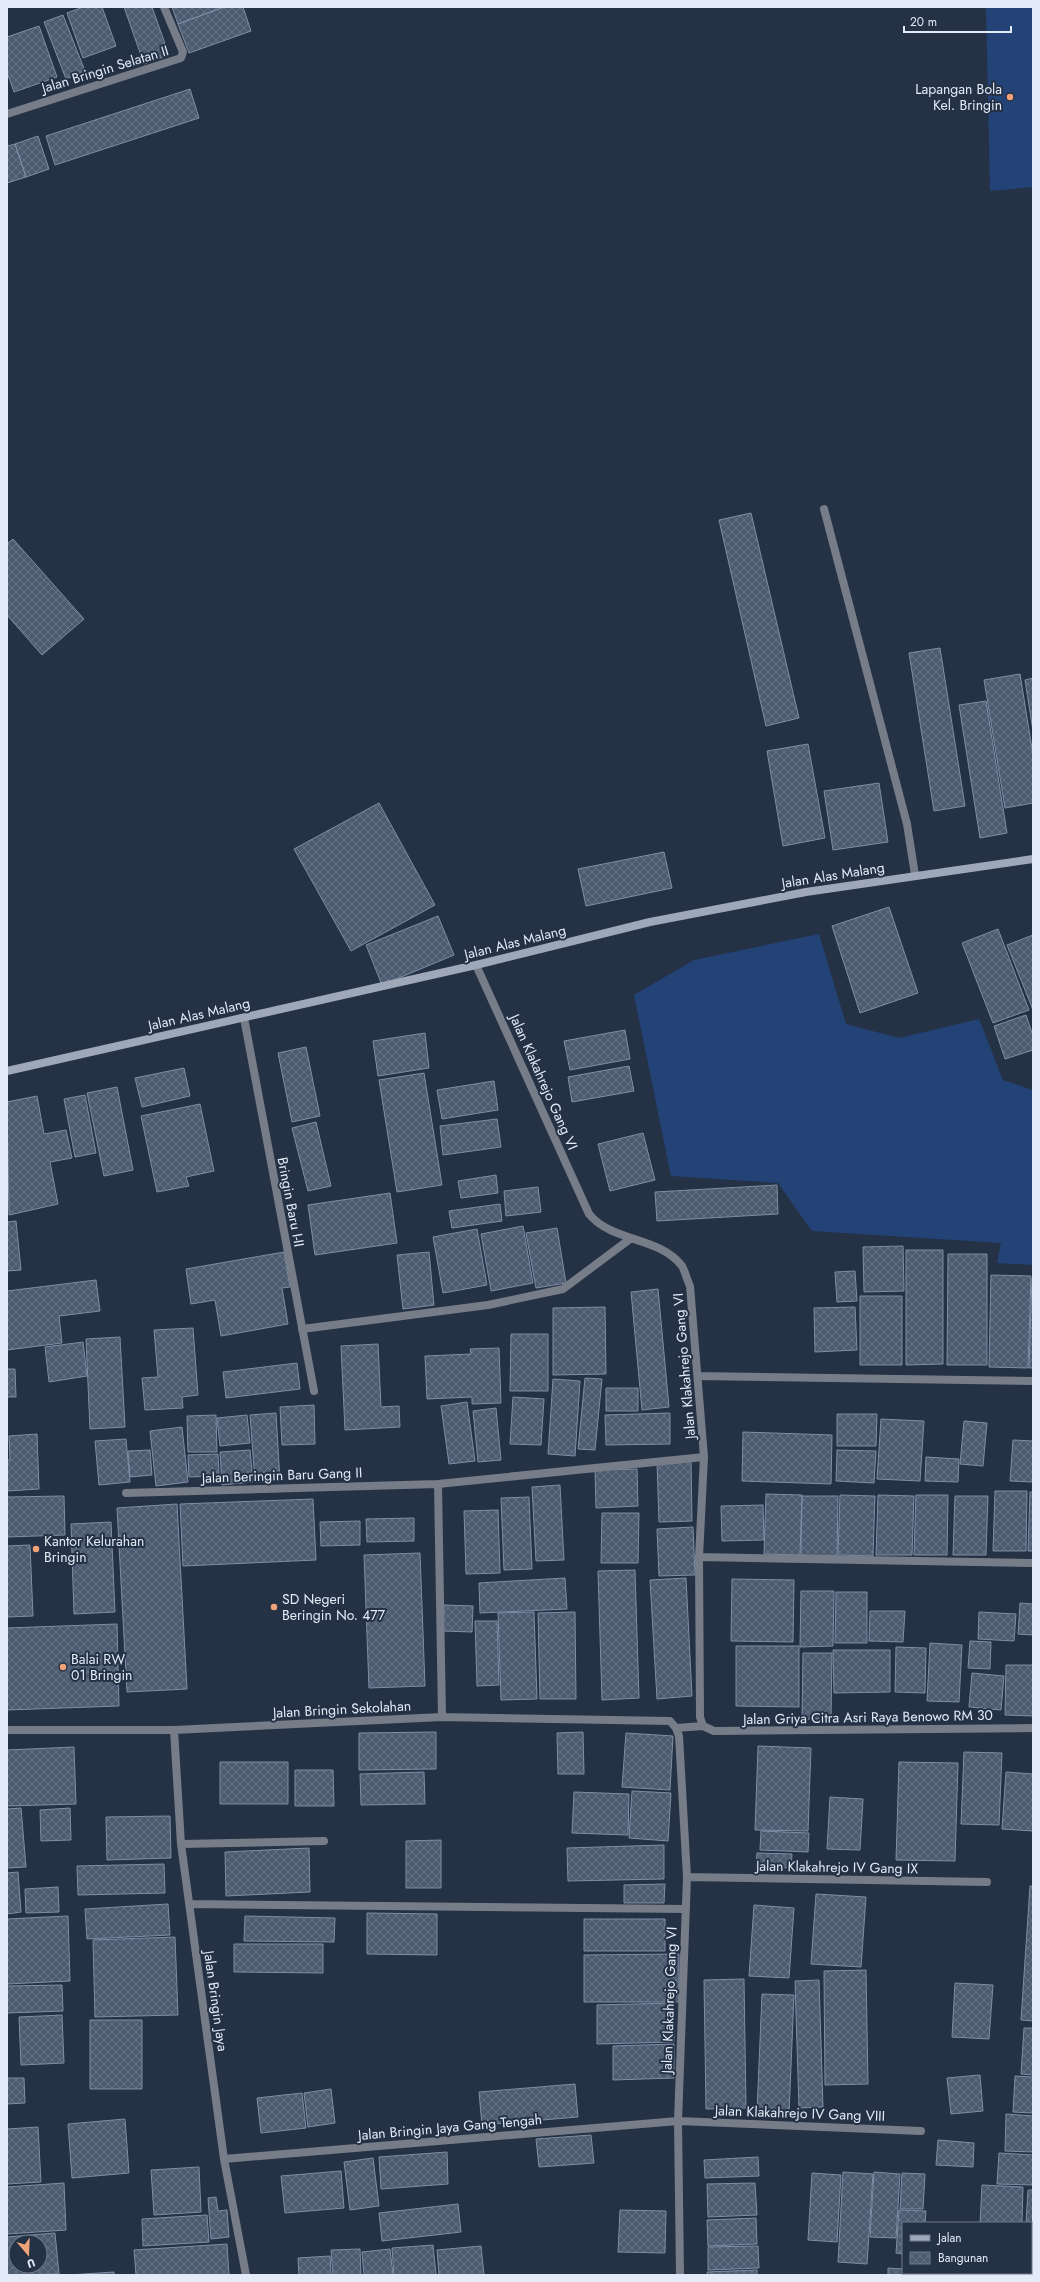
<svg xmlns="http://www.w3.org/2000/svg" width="1040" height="2282" viewBox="0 0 1040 2282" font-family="Jost,sans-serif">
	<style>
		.grass { fill: #234377 }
		.building { fill: url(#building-cross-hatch); stroke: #7f8ea6; fill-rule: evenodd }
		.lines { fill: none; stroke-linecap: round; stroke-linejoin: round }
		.lane { stroke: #767d88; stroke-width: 8 }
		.street { stroke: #767d88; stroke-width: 8 }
		.secondary { stroke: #9ea8b9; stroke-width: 8 }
		.poi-dot { fill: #f0a378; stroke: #253145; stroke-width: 1.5 }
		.labels { text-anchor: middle; stroke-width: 4; stroke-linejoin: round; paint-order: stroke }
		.street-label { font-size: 14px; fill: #e3ebf8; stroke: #253145 }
		.poi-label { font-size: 14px; fill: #e3ebf8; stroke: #253145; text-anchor: start }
	</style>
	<defs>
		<pattern id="building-cross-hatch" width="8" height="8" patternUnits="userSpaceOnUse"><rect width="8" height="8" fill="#4d5b71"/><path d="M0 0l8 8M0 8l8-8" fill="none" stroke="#667386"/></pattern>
	</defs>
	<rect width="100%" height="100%" fill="#253145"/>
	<!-- grass -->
	<path class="grass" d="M986 7H1033V187L990 191Z
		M819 934 846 1024 899 1038 979 1019 1003 1080 1033 1090V1265L997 1263 1001 1243 812 1231 778 1183 671 1176 634 995 694 960Z"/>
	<!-- building -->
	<path class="building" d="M83 7H102L116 46 83 58 67 13Z
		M124 7H152L169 55 144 64Z
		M172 7H224L178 24Z
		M224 7H243L251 31 189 53 178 24Z
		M63 15 85 71 66 79 44 22Z
		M39 26 57 77 14 92 7 72V37Z
		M190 89 199 118 55 165 46 136Z
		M38 136 49 169 26 177 15 144Z
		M15 144 26 177 7 183V146Z
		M751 513 799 718 766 726 719 520Z
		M13 539 84 619 42 655 7 615V544Z
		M940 648 965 806 934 811 909 653Z
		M1020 674 1033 755V803L1005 808 984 680Z
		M1033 678V731L1025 680Z
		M986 701 1007 833 980 838 959 705Z
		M808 744 825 838 783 846 767 751Z
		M879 783 888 842 833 850 824 791Z
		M379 803 435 905 351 951 294 849Z
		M664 852 672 888 586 906 578 869Z
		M889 907 918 993 860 1013 832 926Z
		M438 916 454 955 382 985 366 945Z
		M998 929 1029 1010 993 1023 962 943Z
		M1033 935V1010L1007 945Z
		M1026 1015 1033 1036V1050L1005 1059 994 1026Z
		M625 1030 630 1059 570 1070 564 1041Z
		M425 1033 429 1068 378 1076 373 1041Z
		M306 1047 320 1116 292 1122 278 1053Z
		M629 1066 634 1091 572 1102 568 1077Z
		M184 1068 190 1096 142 1107 135 1078Z
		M424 1073 442 1185 397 1192 379 1080Z
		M494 1081 498 1110 442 1119 437 1090Z
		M117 1087 133 1170 104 1176 87 1093Z
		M85 1095 96 1153 75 1157 64 1099Z
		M37 1096 44 1134 66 1130 72 1158 50 1162 58 1204 9 1215 7 1102Z
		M200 1104 214 1171 186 1177 189 1186 157 1192 141 1116Z
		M497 1119 501 1147 443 1155 440 1126Z
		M316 1122 331 1186 308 1191 292 1128Z
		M643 1133 655 1180 610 1191 598 1144Z
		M496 1175 498 1193 461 1198 458 1181Z
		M777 1185 778 1214 657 1221 655 1192Z
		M538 1187 541 1212 506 1216 504 1191Z
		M390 1193 397 1243 315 1255 308 1205Z
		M500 1204 502 1221 452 1228 449 1211Z
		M16 1221 21 1270 7 1271V1222Z
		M523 1226 533 1283 491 1291 481 1234Z
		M557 1228 566 1283 536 1288 526 1233Z
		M477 1229 487 1285 443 1293 433 1237Z
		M903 1246 904 1291 864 1292 863 1247Z
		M906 1250H943V1364L906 1365Z
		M284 1252 290 1287 282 1288 288 1324 221 1336 215 1300 191 1304 186 1269Z
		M429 1252 434 1305 403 1309 397 1255Z
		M948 1254H987V1365H947Z
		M855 1271 857 1301 837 1302 835 1272Z
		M991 1275 1031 1276 1028 1368 989 1367Z
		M1032 1278H1033V1368H1029Z
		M96 1280 100 1311 59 1316 62 1343 7 1350V1291Z
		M658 1289 669 1407 642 1410 631 1292Z
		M860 1296H902V1365H860Z
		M605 1307 606 1374 553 1375V1308Z
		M855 1307 857 1350 815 1352 814 1308Z
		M193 1328 198 1395 182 1397 183 1408 145 1410 142 1378 158 1377 154 1330Z
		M511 1334H548V1391H510Z
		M120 1337 125 1427 90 1429 86 1339Z
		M83 1342 87 1376 49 1382 45 1347Z
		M378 1344 381 1407 399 1406 400 1427 345 1430 341 1346Z
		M499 1348 501 1403 472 1404V1397L427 1399 425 1356 471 1354 470 1349Z
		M297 1363 300 1389 226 1398 223 1372Z
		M7 1369H15L16 1397H7Z
		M585 1378 602 1379 595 1450 578 1449Z
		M553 1379 580 1381 575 1456 548 1454Z
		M606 1388H638V1411H606Z
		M513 1397 544 1399 541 1445 510 1444Z
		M467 1402 475 1461 449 1464 441 1406Z
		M314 1405 315 1444 282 1445 280 1407Z
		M496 1408 501 1460 478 1462 473 1411Z
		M276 1413 280 1481 255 1482 250 1415Z
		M670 1413V1444L606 1445 605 1415Z
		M837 1414H877L876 1446H837Z
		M216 1415 217 1452H188L187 1416Z
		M247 1415 250 1443 220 1446 217 1418Z
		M881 1419 924 1421 920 1481 877 1479Z
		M964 1421 987 1423 983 1466 960 1464Z
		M182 1427 188 1482 156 1486 150 1431Z
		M743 1432 832 1435 831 1484 742 1481Z
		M37 1434 39 1489 7 1491V1460H10L9 1436Z
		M126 1439 130 1482 99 1485 95 1441Z
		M1013 1440 1033 1441V1482L1010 1481Z
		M150 1450 152 1475 130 1477 128 1451Z
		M250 1450 253 1482 222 1485 220 1452Z
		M837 1450 876 1451 874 1483 836 1481Z
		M218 1454 219 1476 189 1477 188 1455Z
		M926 1457 959 1459 958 1482 925 1481Z
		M691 1461 692 1521 659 1522 657 1462Z
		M637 1469 638 1506 596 1508 595 1470Z
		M560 1485 564 1560 536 1561 532 1487Z
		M995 1491H1027L1026 1551H993Z
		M1030 1492H1033V1551H1028Z
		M766 1494 802 1495 800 1555 764 1554Z
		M840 1495 875 1496 873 1556 838 1555Z
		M878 1495 914 1496 912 1555H876Z
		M916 1495H948L947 1555H914Z
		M64 1496 65 1535 7 1537V1497Z
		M802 1496H838L837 1556 801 1555Z
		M955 1496H988L986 1555H953Z
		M529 1497 532 1569 504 1570 501 1498Z
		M313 1499 316 1560 183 1566 180 1504Z
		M177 1504 187 1689 127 1692 117 1508Z
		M763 1505 764 1540 722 1541 721 1506Z
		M498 1510 500 1573 466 1574 464 1511Z
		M602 1513H639L638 1563H601Z
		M414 1518V1541L367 1542 366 1519Z
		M360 1521V1545L321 1546 320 1522Z
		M111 1522 115 1612 74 1614 71 1524Z
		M693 1527 695 1575 659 1576 657 1529Z
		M30 1545 33 1616 7 1617V1546Z
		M420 1553 425 1686 369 1688 364 1555Z
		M635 1570 639 1698 602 1700 598 1571Z
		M565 1578 567 1609 480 1613 479 1583Z
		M686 1578 692 1696 657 1699 650 1580Z
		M732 1579 794 1580 793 1642 731 1641Z
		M801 1591H834L833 1646 800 1647Z
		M836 1592H867V1643H835Z
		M1020 1603 1033 1604V1635L1018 1634Z
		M444 1605 473 1606 472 1632 443 1631Z
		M870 1611H905L903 1642 869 1641Z
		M534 1612 537 1699 501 1700 498 1613Z
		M575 1612 576 1699H540L538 1613Z
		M979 1612 1016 1614 1014 1641 978 1639Z
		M475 1621H497L499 1685 477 1686Z
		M117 1624 119 1706 7 1710V1628Z
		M970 1641 991 1642 990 1669 968 1668Z
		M930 1643 962 1645 959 1702 927 1701Z
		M736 1646H799V1707L736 1706Z
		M896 1647 926 1648 925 1693 895 1692Z
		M833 1650H890V1692L834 1693Z
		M803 1653H832L831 1719H802Z
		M1006 1665H1033V1716L1005 1715Z
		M972 1673 1004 1676 1001 1710 969 1707Z
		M436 1732V1769L359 1770V1733Z
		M583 1732 584 1774H558L557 1733Z
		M626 1733 673 1736 670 1790 622 1787Z
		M758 1746 811 1748 808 1831 755 1830Z
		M74 1747 76 1804 7 1806V1750Z
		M964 1752 1002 1753 999 1825 961 1824Z
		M220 1762H288V1804H220Z
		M899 1762 958 1763 955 1861 896 1860Z
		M295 1770H333L334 1806H295Z
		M424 1772 425 1804 361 1805 360 1774Z
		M1006 1772 1033 1774V1831L1002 1829Z
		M632 1791 671 1793 668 1841 629 1838Z
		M574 1792 629 1794 628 1835 572 1833Z
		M830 1797 863 1799 860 1850 827 1849Z
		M21 1808 26 1867 7 1868V1809Z
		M70 1808 71 1840 41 1841 40 1810Z
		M170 1816 171 1858 107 1860 106 1817Z
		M761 1831 809 1833 808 1852 760 1850Z
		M441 1840V1888H406V1841Z
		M664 1845V1879L568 1881 567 1848Z
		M309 1848 310 1892 226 1896 225 1852Z
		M757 1853 792 1854 791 1868 756 1867Z
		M164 1864 165 1893 78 1895 77 1866Z
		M18 1872 21 1912 7 1914V1873Z
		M665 1884 664 1903H624V1885Z
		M1030 1886H1033V2021L1021 2020Z
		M58 1887 59 1912 26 1913 25 1889Z
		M816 1894 866 1897 861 1967 811 1964Z
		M168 1904 170 1935 87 1939 85 1909Z
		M754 1905 794 1908 789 1978 749 1976Z
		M367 1913 437 1914V1955L367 1954Z
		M68 1916 70 1981 7 1984V1919Z
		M245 1916 335 1918 334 1942 244 1941Z
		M584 1919H665V1951H584Z
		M175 1937 178 2015 95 2017 93 1940Z
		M234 1944H323V1973L234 1972Z
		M679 1954V2002H584V1955Z
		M866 1970 868 2084 825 2085 824 1971Z
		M744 1979 746 2108 706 2109 704 1980Z
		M819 1980 823 2107 799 2108 795 1981Z
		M955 1983 993 1985 989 2039 952 2037Z
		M62 1985 63 2011 7 2013V1986Z
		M762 1994 794 1995 789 2114 757 2112Z
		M674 2003V2042L597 2044V2005Z
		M62 2015 64 2063 21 2065 19 2017Z
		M90 2020H142V2089H90Z
		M1024 2028H1033V2075L1021 2074Z
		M674 2044V2078L613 2080V2046Z
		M980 2075 983 2111 951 2114 947 2078Z
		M1015 2076 1033 2077V2113L1013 2112Z
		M7 2078H24L25 2103 7 2104Z
		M575 2084 578 2117 482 2125 479 2092Z
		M331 2089 335 2123 308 2127 304 2093Z
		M302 2093 306 2128 261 2133 257 2098Z
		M1006 2114 1033 2116V2152L1005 2151Z
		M125 2119 129 2173 72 2178 68 2124Z
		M38 2127 41 2182 7 2184V2129Z
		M591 2135 594 2163 539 2167 536 2139Z
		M938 2140 974 2143 973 2167 936 2165Z
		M447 2152 448 2184 381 2189 379 2157Z
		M999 2153 1033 2155V2185L997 2184Z
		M758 2157 759 2176 705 2178 704 2160Z
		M373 2158 379 2206 350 2210 344 2162Z
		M199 2167 201 2212 154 2215 151 2170Z
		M341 2171 344 2208 285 2213 281 2176Z
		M843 2172 873 2174 867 2264 838 2262Z
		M874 2172 900 2174 896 2238 870 2237Z
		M812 2173 841 2175 837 2242 808 2240Z
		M902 2173 925 2174 923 2209H900Z
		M64 2183 66 2230 7 2234V2187Z
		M755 2183 757 2215 708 2217 707 2184Z
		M982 2185 1023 2187 1022 2223H980Z
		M1028 2190H1033V2233H1031V2223H1026Z
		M216 2197 218 2211 227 2210 229 2237 211 2239 208 2198Z
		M458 2204 461 2232 382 2241 379 2213Z
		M620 2210 666 2211 665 2253 618 2252Z
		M899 2210 926 2211 925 2223H903V2254L896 2253Z
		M207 2215 209 2242 143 2246 142 2219Z
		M756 2218 757 2244 708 2246 707 2220Z
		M55 2233 59 2274 7 2275V2237ZM16 2242H40V2266H16Z
		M1031 2236 1033 2237V2257H1031Z
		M227 2244 229 2275H136L134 2250Z
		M433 2245 436 2275H394L392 2248Z
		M481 2246 484 2275H439L437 2250Z
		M758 2246 759 2268 708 2270V2247Z
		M360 2249 361 2275H333L331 2250Z
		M390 2249 393 2275H364L362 2252Z
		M330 2256 331 2275H299L298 2258Z
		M1031 2258 1033 2259V2275H1000L1001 2273H1031Z
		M888 2268 903 2269V2273H920V2275H888Z
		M757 2270V2275H708L707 2272Z
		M114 2272V2275H68Z"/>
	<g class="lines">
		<!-- lane -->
		<path class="lane" d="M824 509 907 824 915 875
			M244 1018 314 1391"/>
		<!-- street -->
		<path class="street" d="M7 114 181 58 183 52 164 7
			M476 965 589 1214C613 1243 659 1236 682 1266 685 1271 687 1280 690 1286L704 1457 699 1557 700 1717 703 1726
			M302 1329 488 1305 563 1289 630 1239
			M698 1376 1033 1381
			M438 1484 442 1717
			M126 1493 438 1484 704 1457
			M699 1557 1033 1563
			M676 1728 703 1726 714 1731 1033 1728
			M7 1730H174L442 1717 670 1721 676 1728 679 1736 687 1877 678 2121 680 2275
			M174 1730 181 1844 224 2159 246 2275
			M181 1844 324 1841
			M687 1877 987 1882
			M190 1904 686 1909
			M224 2159 678 2121 921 2131"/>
		<!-- secondary -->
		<path class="secondary" d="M7 1071 476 965 650 922 806 892 1033 859"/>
	</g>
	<!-- markers -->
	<g class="poi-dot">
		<circle cx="1010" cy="97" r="4"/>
		<circle cx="36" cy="1549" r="4"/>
		<circle cx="274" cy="1607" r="4"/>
		<circle cx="63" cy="1667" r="4"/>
	</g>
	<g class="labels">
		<!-- street labels -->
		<g class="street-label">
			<text transform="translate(105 69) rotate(-17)" y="5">Jalan Bringin Selatan II</text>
			<text transform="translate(833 875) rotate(-9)" y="5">Jalan Alas Malang</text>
			<text transform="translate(515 942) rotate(-14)" y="5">Jalan Alas Malang</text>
			<text transform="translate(199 1014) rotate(-13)" y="5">Jalan Alas Malang</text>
			<text transform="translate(544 1082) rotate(66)" y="5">Jalan Klakahrejo Gang VI</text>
			<text transform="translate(291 1202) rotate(79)" y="5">Bringin Baru I-II</text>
			<text transform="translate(684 1366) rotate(-95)" y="5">Jalan Klakahrejo Gang VI</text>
			<text transform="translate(282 1475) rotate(-2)" y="5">Jalan Beringin Baru Gang II</text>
			<text transform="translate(342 1709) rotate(-3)" y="5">Jalan Bringin Sekolahan</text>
			<text transform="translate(868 1717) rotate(-1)" y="5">Jalan Griya Citra Asri Raya Benowo RM 30</text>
			<text transform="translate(837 1867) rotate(1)" y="5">Jalan Klakahrejo IV Gang IX</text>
			<text transform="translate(669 2000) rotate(-88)" y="5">Jalan Klakahrejo Gang VI</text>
			<text transform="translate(216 2001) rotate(82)" y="5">Jalan Bringin Jaya</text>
			<text transform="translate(800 2113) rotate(2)" y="5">Jalan Klakahrejo IV Gang VIII</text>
			<text transform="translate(450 2127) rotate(-5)" y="5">Jalan Bringin Jaya Gang Tengah</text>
		</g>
		<!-- poi labels -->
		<g class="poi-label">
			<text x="1002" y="94" text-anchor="end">Lapangan Bola<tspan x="1002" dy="16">Kel. Bringin</tspan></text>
			<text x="44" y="1546">Kantor Kelurahan<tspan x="44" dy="16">Bringin</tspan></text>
			<text x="282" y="1604">SD Negeri<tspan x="282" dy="16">Beringin No. 477</tspan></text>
			<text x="71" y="1664">Balai RW<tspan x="71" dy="16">01 Bringin</tspan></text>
		</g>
	</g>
	<!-- border -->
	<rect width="1040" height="2282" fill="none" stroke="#e3ebf8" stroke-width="16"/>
	<!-- legend -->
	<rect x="902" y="2222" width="130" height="52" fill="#253145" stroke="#717b8d"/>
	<rect x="910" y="2235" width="20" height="6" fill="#9ea8b9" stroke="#717b8d"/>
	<text x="938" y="2242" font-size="12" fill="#e3ebf8">Jalan</text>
	<rect x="910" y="2252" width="20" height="12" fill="url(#building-cross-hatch)" stroke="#717b8d"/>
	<text x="938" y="2262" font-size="12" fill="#e3ebf8">Bangunan</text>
	<!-- north arrow -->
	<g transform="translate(28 2254) rotate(161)"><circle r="19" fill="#253145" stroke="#717b8d"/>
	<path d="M0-3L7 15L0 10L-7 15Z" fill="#f0a378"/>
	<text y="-6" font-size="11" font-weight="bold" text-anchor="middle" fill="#e3ebf8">U</text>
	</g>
	<!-- scale -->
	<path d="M904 26v6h107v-6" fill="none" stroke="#e3ebf8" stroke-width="2"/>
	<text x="910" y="26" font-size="12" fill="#e3ebf8" stroke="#253145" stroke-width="3" paint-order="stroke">20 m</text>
</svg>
